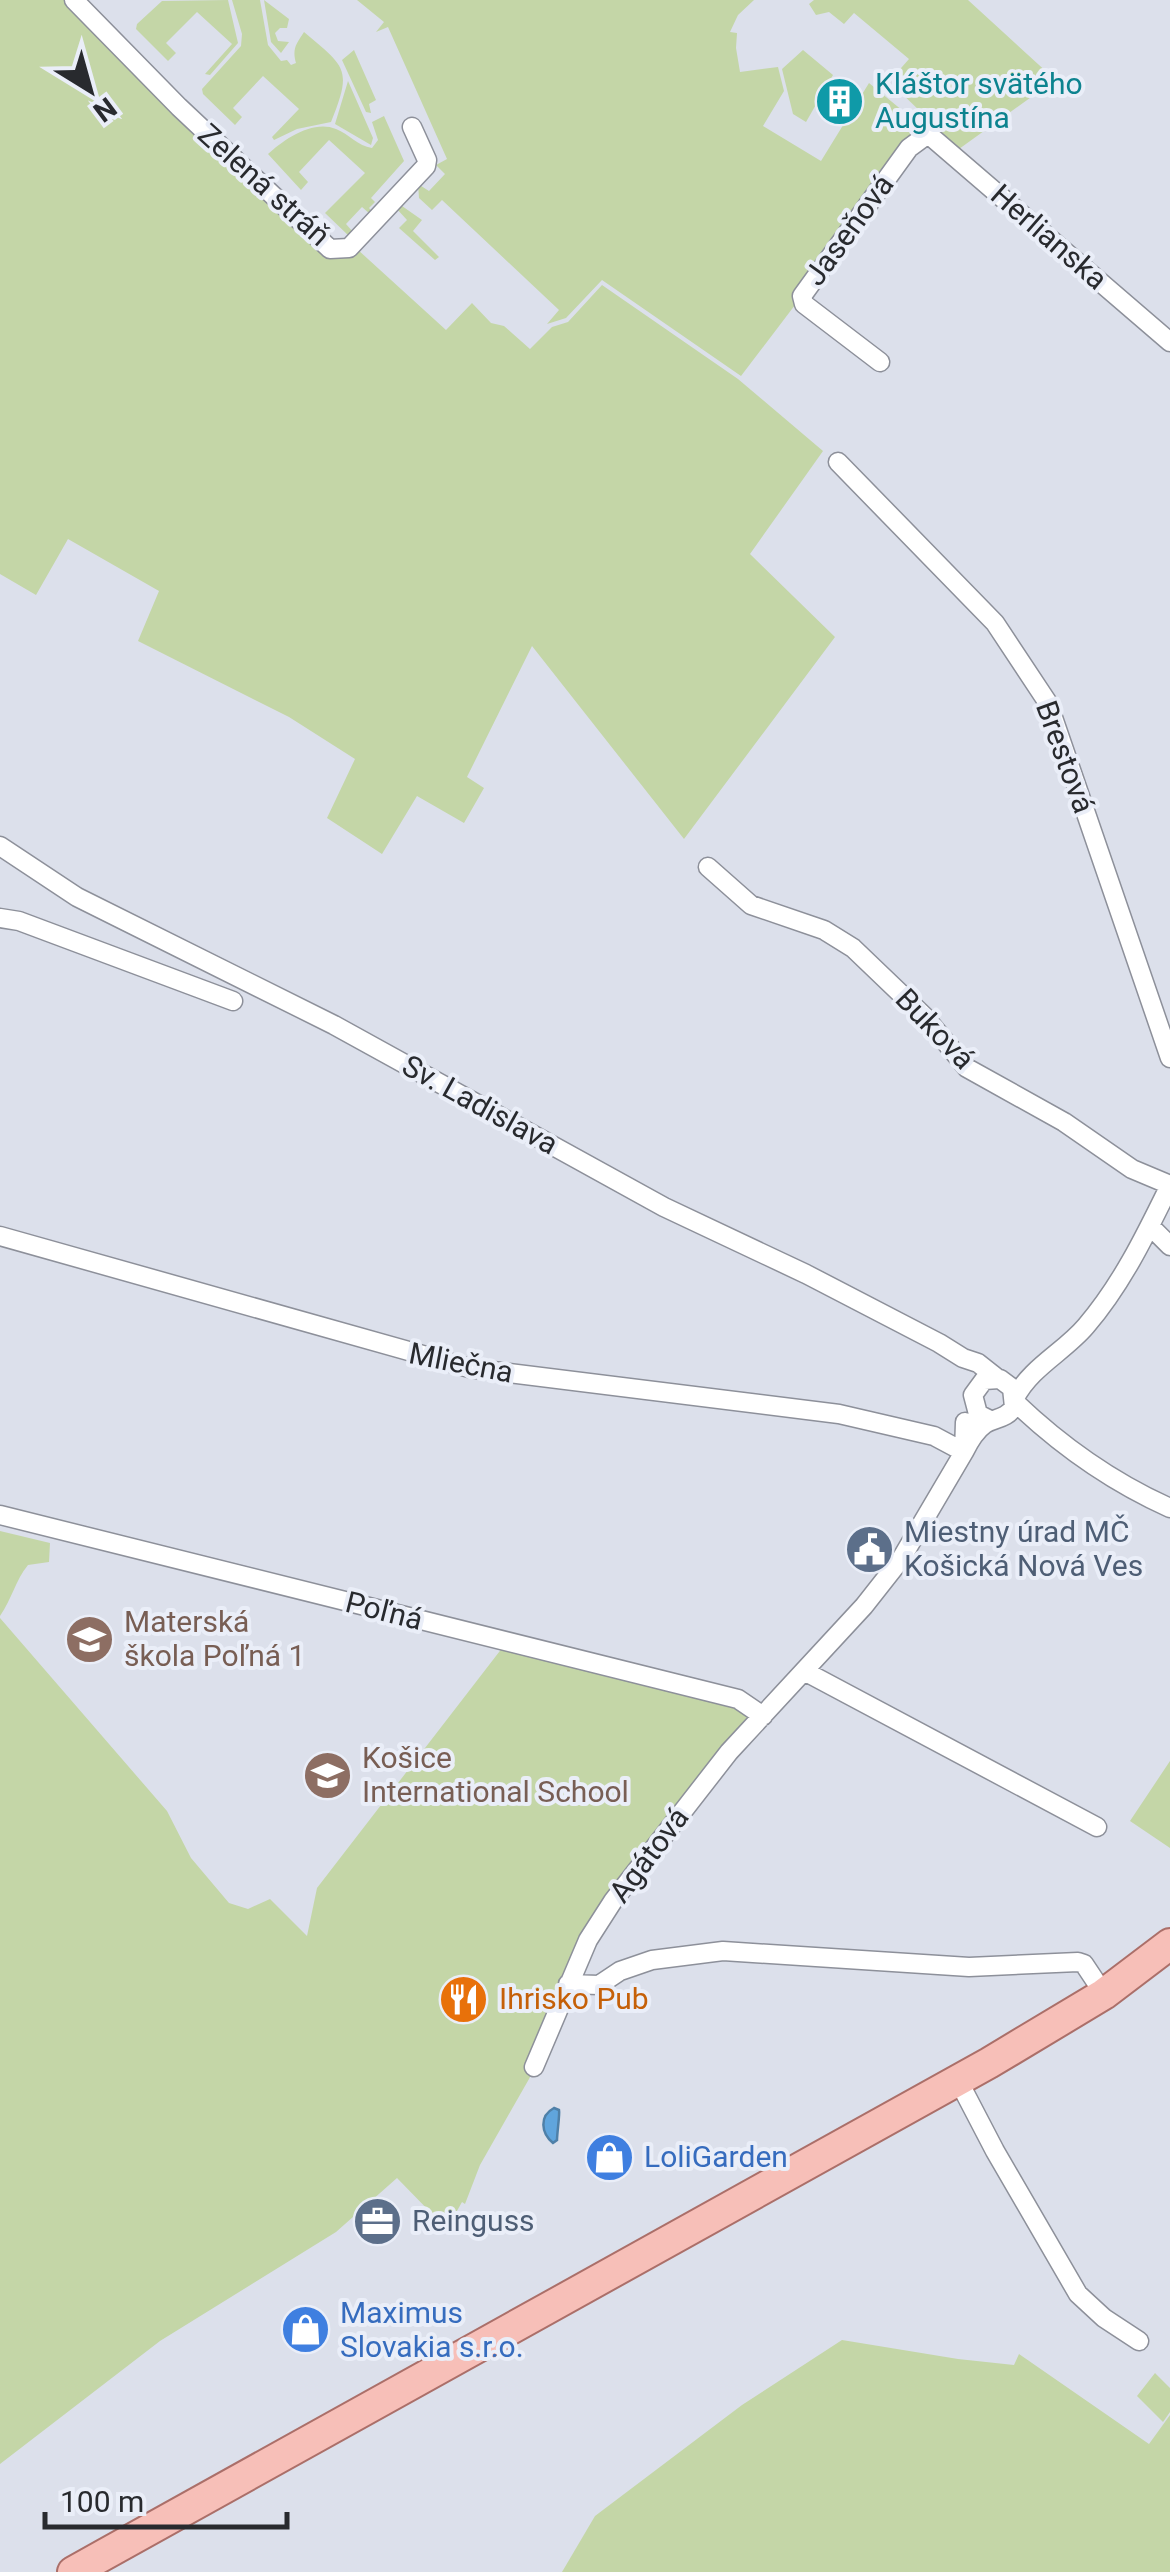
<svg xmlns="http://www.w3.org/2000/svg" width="1170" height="2572" viewBox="0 0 1170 2572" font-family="Roboto,sans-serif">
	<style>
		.green { fill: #c4d6a7 }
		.water { fill: #60a5dd; stroke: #4f80a8; stroke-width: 2.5 }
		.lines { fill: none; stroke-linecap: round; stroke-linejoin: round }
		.minor-casing { stroke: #8d909a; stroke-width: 21 }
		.primary-casing { stroke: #ab6f69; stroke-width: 34 }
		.minor { stroke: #fff; stroke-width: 18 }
		.primary { stroke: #f7bfb8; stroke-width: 30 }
		.labels { text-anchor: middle; stroke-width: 8; stroke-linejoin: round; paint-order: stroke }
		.culture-label { font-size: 30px; fill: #0d838f; stroke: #eaeef8; text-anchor: start }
		.street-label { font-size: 30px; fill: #282a2e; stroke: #eaeef8 }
		.service-label { font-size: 30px; fill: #4e5e75; stroke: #eaeef8; text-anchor: start }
		.education-label { font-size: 30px; fill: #785e54; stroke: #eaeef8; text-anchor: start }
		.food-label { font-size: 30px; fill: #c56008; stroke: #eaeef8; text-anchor: start }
		.shop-label { font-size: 30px; fill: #366cbe; stroke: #eaeef8; text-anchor: start }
	</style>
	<rect width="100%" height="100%" fill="#dce0eb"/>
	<!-- green -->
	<path class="green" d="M0 0H66L73 12 319 251 339 258 357 249 446 330 472 303 491 323 504 326 530 349 552 327 568 322 602 285 738 379 823 451 750 554 835 637 684 839 532 646 467 777 484 788 464 823 417 796 382 854 327 818 355 759 289 717 138 641 159 591 68 539 36 595 0 574Z
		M228 0 238 43 210 75 205 74 232 44 197 12 166 43 176 53 168 61 136 29 137 24 162 1Z
		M232 0H260L268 45 281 61 287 60 291 65 296 63C292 49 296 44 304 32 345 67 353 68 331 122L297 129 274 140 272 137 299 109 263 76 233 108 242 117 235 125 203 94 202 89 241 46 242 34Z
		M264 0 289 19 287 28H280L275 33 278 41 289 42 281 53 271 42Z
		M357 0H754L738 15 730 32 737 33 736 48 740 72 778 67 784 91 763 126 821 161 869 83 920 125 795 294V305L741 376 602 280 566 318 547 324 559 310 442 200 432 210 419 198 418 184 429 191 445 174 436 165 447 159 388 27 376 32 384 22Z
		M814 0H968L1050 75 1048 85 959 149 893 85 894 76 909 59 854 13 844 24 829 12 816 15 809 4Z
		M354 50 376 100 369 104 371 113 366 112 342 60Z
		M803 50 833 75 806 122 793 114 782 69Z
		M348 81 373 138 371 145 335 124Z
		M384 116 404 161 371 198 375 202 369 208 373 212 370 214 362 207 346 224 353 232 350 237 325 213 365 173 329 140 299 172 308 182 301 190 268 154C283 140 313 119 336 129 349 134 358 146 372 148L378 140 372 122Z
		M402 206 422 220 413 231 439 257 435 260 399 228 407 220 396 208Z
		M0 1531 50 1543 49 1562 28 1565C15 1581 12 1599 0 1616Z
		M0 1618 167 1811 191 1858 229 1903 248 1909 270 1899 307 1936 317 1888 506 1643 739 1701 763 1716 613 1901 529 2079 480 2165 465 2204 462 2202 449 2225 436 2218 397 2178 336 2232 160 2341 0 2464Z
		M1170 1761V1848L1130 1821Z
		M842 2340 958 2359 1014 2365 1019 2354 1149 2444 1170 2415V2572H562L595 2516 742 2405Z
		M1155 2373 1170 2388V2412L1163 2422 1137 2396Z"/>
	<!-- water -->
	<path class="water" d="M554 2108 559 2110C560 2114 557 2133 557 2140L553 2143C541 2133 539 2116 554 2108Z"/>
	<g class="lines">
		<defs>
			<path id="minor" d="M74 0 179 107 330 249 349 248 426 166 427 160 412 127
				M880 362 804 304 802 296 909 148 928 134 1170 342
				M838 462 995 623 1048 703 1170 1058
				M0 846 77 897 334 1025 664 1207 806 1274 939 1343 963 1358 978 1363 997 1378
				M708 867 751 905 824 930 853 948 924 1016 967 1068 1064 1122 1132 1169 1170 1185C1146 1234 1122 1284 1086 1326 1064 1352 1031 1367 1015 1398
				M0 918 19 921 233 1001
				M1150 1226 1170 1246
				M0 1236 469 1368 839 1414 934 1436 964 1452C969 1442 975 1431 985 1424 996 1417 1005 1420 1014 1407L1012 1388 1000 1379 984 1380 973 1395 978 1414 990 1420
				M1015 1402C1061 1446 1112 1482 1170 1508
				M0 1515 738 1699 763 1716
				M804 1671 1097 1827
				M568 1984 599 1985 620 1971 652 1960 723 1951 969 1967 1078 1962 1084 1964 1104 1994
				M534 2067 588 1940 613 1901 729 1752 864 1606 901 1559 964 1452 965 1422
				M958 2080 995 2151 1078 2294 1104 2318 1139 2341"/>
			<path id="primary" d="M73 2572 989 2063 1104 1994 1170 1944"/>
		</defs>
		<!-- minor casing -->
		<use href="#minor" class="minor-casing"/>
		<!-- primary casing -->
		<use href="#primary" class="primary-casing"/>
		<!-- minor -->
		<use href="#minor" class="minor"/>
		<!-- primary -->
		<use href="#primary" class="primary"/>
	</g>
	<!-- icons -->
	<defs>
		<symbol id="building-disc" viewBox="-11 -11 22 22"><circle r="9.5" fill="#0f9aa8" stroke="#eaeef8"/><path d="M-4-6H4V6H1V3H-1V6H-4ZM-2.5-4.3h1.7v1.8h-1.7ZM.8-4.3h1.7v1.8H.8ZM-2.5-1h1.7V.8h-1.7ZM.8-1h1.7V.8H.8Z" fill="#fff"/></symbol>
		<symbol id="civic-disc" viewBox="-11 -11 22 22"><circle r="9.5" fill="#5c6f8a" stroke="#eaeef8"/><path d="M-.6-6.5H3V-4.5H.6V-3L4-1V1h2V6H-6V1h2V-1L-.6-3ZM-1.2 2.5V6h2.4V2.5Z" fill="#fff"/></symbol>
		<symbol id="school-disc" viewBox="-11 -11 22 22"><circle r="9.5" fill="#8d6e63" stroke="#eaeef8"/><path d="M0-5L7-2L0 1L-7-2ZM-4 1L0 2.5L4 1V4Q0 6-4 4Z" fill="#fff"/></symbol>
		<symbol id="restaurant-disc" viewBox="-11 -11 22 22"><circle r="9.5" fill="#e8710a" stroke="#eaeef8"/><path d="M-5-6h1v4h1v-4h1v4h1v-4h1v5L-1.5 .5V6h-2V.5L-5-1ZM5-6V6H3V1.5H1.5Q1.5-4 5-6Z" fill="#fff"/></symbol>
		<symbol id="shop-disc" viewBox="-11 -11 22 22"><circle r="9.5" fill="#3f7fe0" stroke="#eaeef8"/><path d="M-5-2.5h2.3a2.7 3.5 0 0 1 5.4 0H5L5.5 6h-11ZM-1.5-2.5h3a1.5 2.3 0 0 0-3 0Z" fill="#fff"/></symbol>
		<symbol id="office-disc" viewBox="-11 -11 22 22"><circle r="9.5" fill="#5c6f8a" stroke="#eaeef8"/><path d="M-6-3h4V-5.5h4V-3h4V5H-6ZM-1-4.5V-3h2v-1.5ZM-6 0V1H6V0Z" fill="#fff"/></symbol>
	</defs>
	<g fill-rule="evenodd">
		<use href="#building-disc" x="812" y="74" width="55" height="55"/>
		<use href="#civic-disc" x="842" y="1522" width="55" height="55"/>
		<use href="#school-disc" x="62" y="1612" width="55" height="55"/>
		<use href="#school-disc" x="300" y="1748" width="55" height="55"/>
		<use href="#restaurant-disc" x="436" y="1972" width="55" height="55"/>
		<use href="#shop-disc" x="582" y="2130" width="55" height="55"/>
		<use href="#office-disc" x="350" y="2194" width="55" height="55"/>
		<use href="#shop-disc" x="278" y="2302" width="55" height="55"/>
	</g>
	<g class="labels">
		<!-- culture labels -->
		<g class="culture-label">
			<text x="875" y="94">Kláštor svätého<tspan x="875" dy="34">Augustína</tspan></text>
		</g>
		<!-- street labels -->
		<g class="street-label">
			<text transform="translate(264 185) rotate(42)" y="10">Zelená stráň</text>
			<text transform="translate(849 230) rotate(-54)" y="10">Jaseňová</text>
			<text transform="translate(1049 237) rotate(41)" y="10">Herlianska</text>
			<text transform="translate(1065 757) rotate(70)" y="10">Brestová</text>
			<text transform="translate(935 1029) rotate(46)" y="10">Buková</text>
			<text transform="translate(480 1105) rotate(29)" y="10">Sv. Ladislava</text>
			<text transform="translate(461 1363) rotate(11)" y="10">Mliečna</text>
			<text transform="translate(384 1611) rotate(14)" y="10">Poľná</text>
			<text transform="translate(649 1855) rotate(-53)" y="10">Agátová</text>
		</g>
		<!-- service labels -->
		<g class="service-label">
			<text x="904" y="1542">Miestny úrad MČ<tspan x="904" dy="34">Košická Nová Ves</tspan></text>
			<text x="412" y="2231">Reinguss</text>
		</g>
		<!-- education labels -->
		<g class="education-label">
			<text x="124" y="1632">Materská<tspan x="124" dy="34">škola Poľná 1</tspan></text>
			<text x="362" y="1768">Košice<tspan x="362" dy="34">International School</tspan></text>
		</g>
		<!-- food labels -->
		<g class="food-label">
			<text x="499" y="2009">Ihrisko Pub</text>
		</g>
		<!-- shop labels -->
		<g class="shop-label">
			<text x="644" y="2167">LoliGarden</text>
			<text x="340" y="2323">Maximus<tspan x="340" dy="34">Slovakia s.r.o.</tspan></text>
		</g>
	</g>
	<!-- north arrow -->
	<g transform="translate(90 90) rotate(143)" stroke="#eaeef8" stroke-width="8" paint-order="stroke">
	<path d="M0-8L18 38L0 25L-18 38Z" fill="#282a2e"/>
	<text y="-15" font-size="28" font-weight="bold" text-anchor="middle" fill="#282a2e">N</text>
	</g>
	<!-- scale -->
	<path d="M45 2512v15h242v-15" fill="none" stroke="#282a2e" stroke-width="5"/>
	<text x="60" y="2512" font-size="30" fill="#282a2e" stroke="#eaeef8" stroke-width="8" paint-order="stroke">100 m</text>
</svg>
